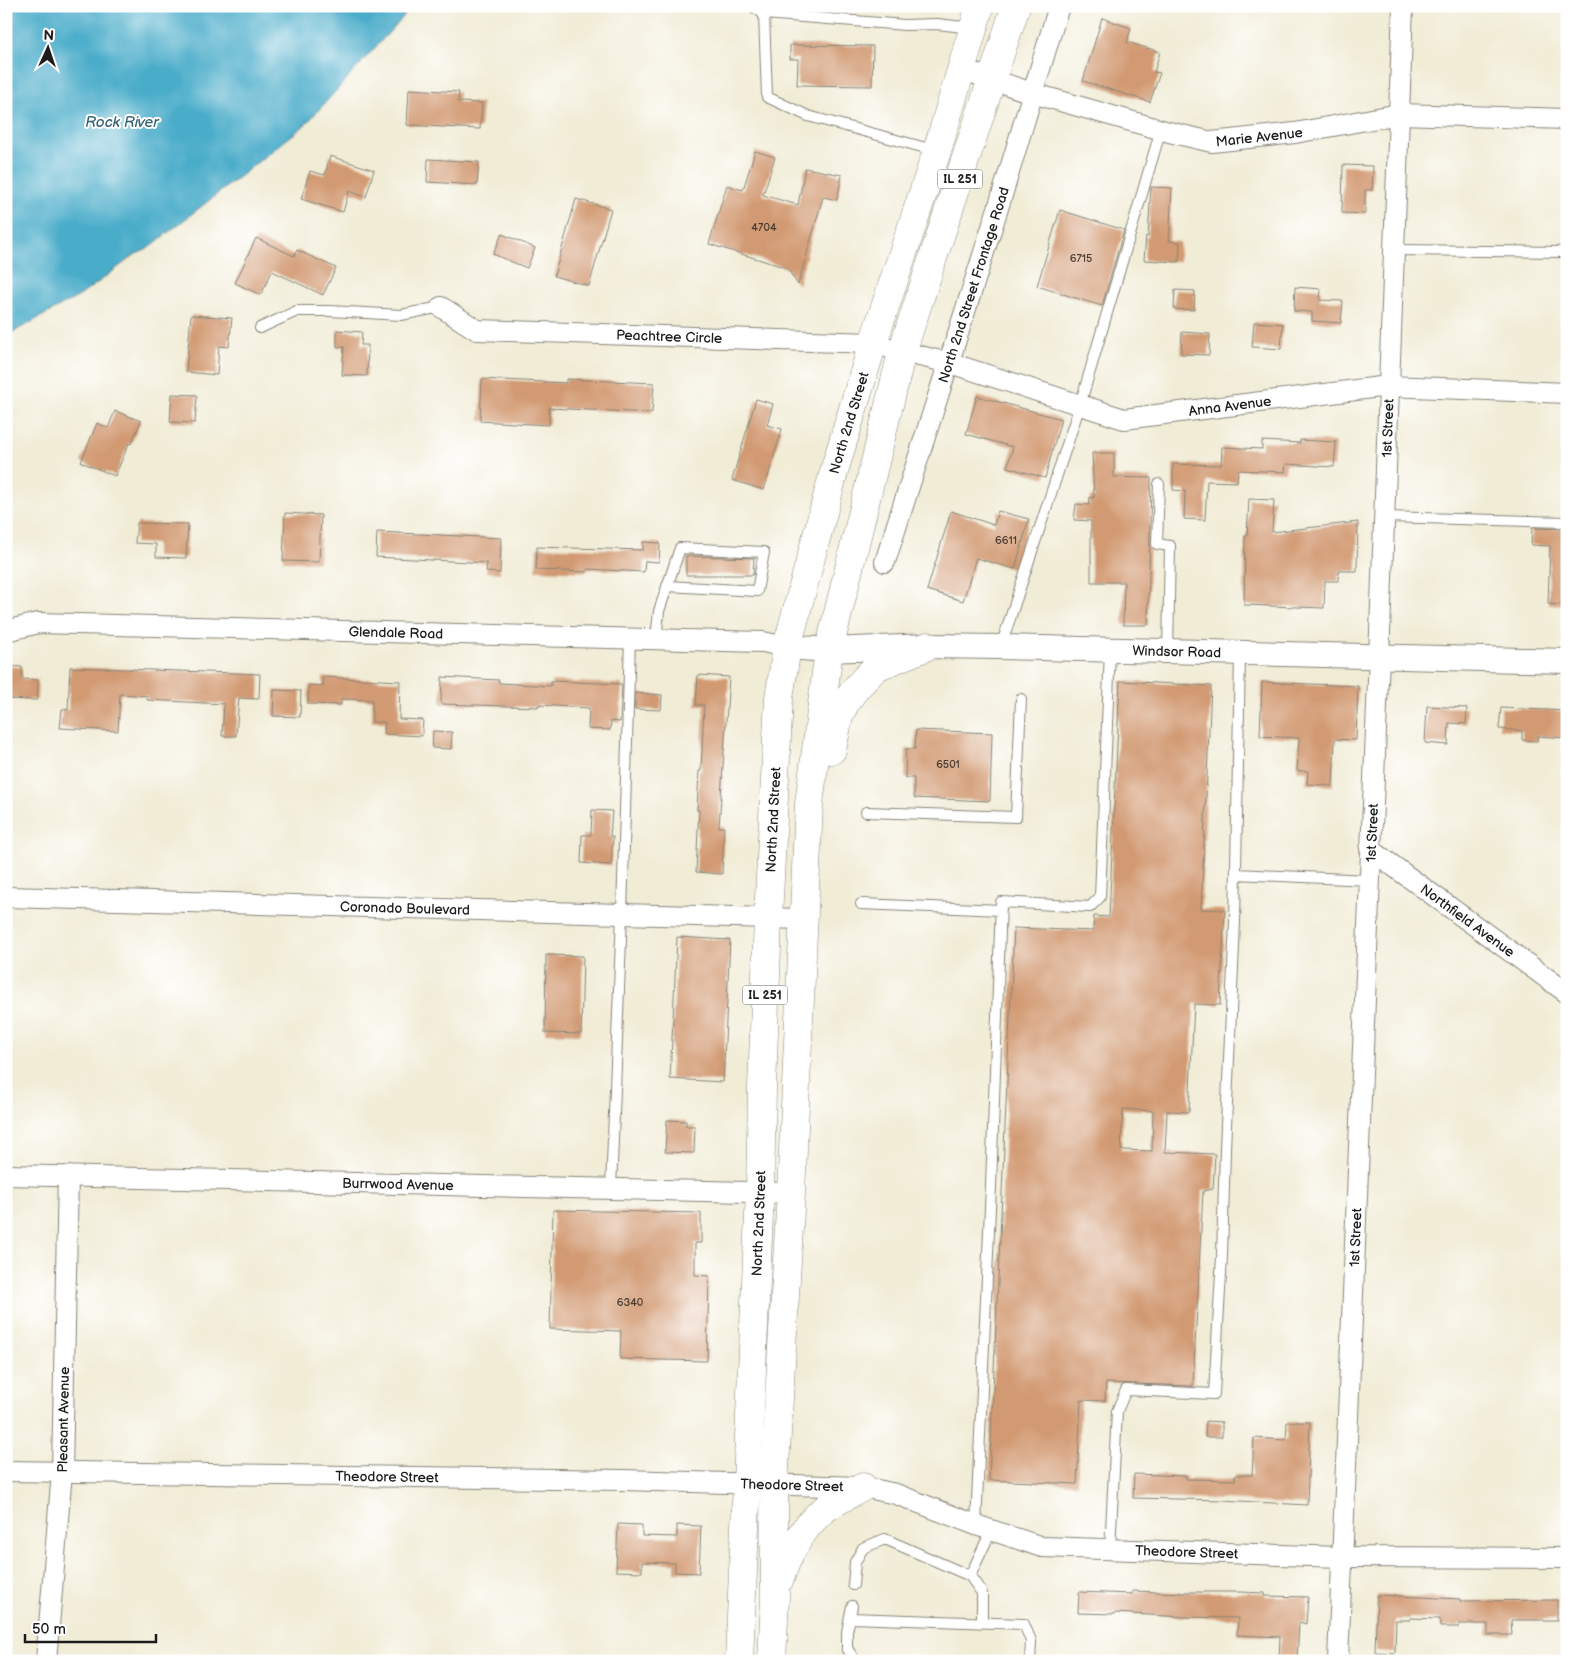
<svg xmlns="http://www.w3.org/2000/svg" width="1573" height="1667" viewBox="0 0 1573 1667" font-family="'Balsamiq Sans',sans-serif">
	<style>
		.water { fill: #4aacc9; stroke: #336472 }
		.building { fill: #d29a72; fill-rule: evenodd }
		.lines { fill: none; stroke-linecap: round; stroke-linejoin: round }
		.service-casing { stroke: #868479; stroke-width: 12 }
		.minor-casing { stroke: #868479; stroke-width: 22 }
		.tertiary-casing { stroke: #868479; stroke-width: 26 }
		.primary-casing { stroke: #868479; stroke-width: 29 }
		.service { stroke: #fff; stroke-width: 10 }
		.minor { stroke: #fff; stroke-width: 20 }
		.tertiary { stroke: #fff; stroke-width: 24 }
		.primary { stroke: #fff; stroke-width: 28 }
		.labels { text-anchor: middle; stroke-width: 4; stroke-linejoin: round; paint-order: stroke }
		.number-label { font-size: 11px; fill: #4a3c32 }
		.shield { fill: #fff; stroke: #606060; stroke-width: 1 }
		.shield-label { font-size: 12px; font-weight: bold; fill: #1c1c1c }
		.street-label { font-size: 14px; fill: #1c1c1c; stroke: #fff }
		.water-label { font-size: 15px; font-style: italic; fill: #336472; stroke: #fff }
	</style>
	<rect width="100%" height="100%" fill="#fff"/>
	<filter id="ink" filterUnits="userSpaceOnUse"><feTurbulence type="fractalNoise" baseFrequency=".02" numOctaves="2"/><feDisplacementMap in="SourceGraphic" scale="10" xChannelSelector="R" yChannelSelector="G"/><feConvolveMatrix kernelMatrix="1 2 1 2 8 2 1 2 1" color-interpolation-filters="sRGB"/></filter>
	<filter id="wash" filterUnits="userSpaceOnUse"><feTurbulence type="fractalNoise" baseFrequency=".0096" numOctaves="4" result="noise"/><feDisplacementMap in="SourceGraphic" scale="20" xChannelSelector="R" yChannelSelector="G"/><feGaussianBlur stdDeviation="1.12" result="paint"/><feColorMatrix in="noise" values="0 0 0 0 0 0 0 0 0 0 0 0 0 0 0 0 0 1.4 0 .05"/><feComposite in="paint" operator="in"/></filter>
	<g filter="url(#wash)">
		<rect width="100%" height="100%" fill="#f1ecd6"/>
		<!-- water -->
		<path class="water" d="M6 6H413L305 125 146 250 136 254 81 295 6 336Z"/>
		<g id="blocks">
			<!-- building -->
			<path class="building" d="M1102 18 1131 28 1127 42 1160 52 1154 72 1160 73 1150 102 1083 81Z
				M790 45 873 46 872 86 797 85 798 59H790Z
				M409 89 459 92 458 102 482 103 480 129 407 125Z
				M755 151 775 157 763 195 798 205 805 168 842 175 837 200 823 197 798 285 787 268 709 244 727 185 743 190Z
				M330 156 374 170 366 197 349 191 343 212 301 199 310 171 325 175Z
				M428 159 479 162 477 185 427 182Z
				M1343 165 1373 166 1372 190H1365V214L1342 213Z
				M1151 187 1172 188 1169 241 1180 242 1179 262 1144 260 1146 236 1148 237Z
				M576 199 611 209 589 286 554 276Z
				M1060 210 1124 230 1102 306 1037 286Z
				M502 234 535 248 527 268 493 254Z
				M256 238 294 256 297 250 336 268 323 295 272 271 261 295 235 283Z
				M1295 287 1321 289 1320 300 1343 301 1341 323 1312 321V312L1294 311Z
				M1175 290 1195 291 1194 310 1174 309Z
				M191 315 232 318 229 347 219 346 217 375 186 372Z
				M1254 322 1283 324 1281 349 1252 347Z
				M337 330 362 332 361 345H368L367 376 342 375 344 347H337Z
				M1182 332 1210 334 1209 355 1181 354Z
				M482 379 566 383V379L654 383 652 413 549 408V425L480 421Z
				M172 394 197 395 195 423 170 422Z
				M977 396 1061 419 1045 478 1007 467 1013 447 966 434Z
				M756 399 773 404 767 425 782 429 764 490 732 480Z
				M115 411 141 421 131 444 129 443 115 476 81 462 97 423 108 428Z
				M1300 440 1336 442 1334 467 1286 464 1285 472 1238 470 1237 482 1207 481 1205 520 1184 519 1185 491 1173 490V464L1221 465 1222 447 1262 449V441L1300 443Z
				M1092 453H1114V477L1151 478 1148 625H1123L1124 582H1091V521L1074 520 1076 504 1089 505 1090 497 1094 498Z
				M1249 499 1274 500 1272 532 1358 522 1357 571H1339L1338 581H1325L1324 608 1244 605 1245 536H1247Z
				M951 511 994 525 998 511 1029 519 1015 569 976 558 963 601 927 590Z
				M285 513 321 515 319 562 283 561Z
				M137 523 188 524 186 558 156 557V544L135 543Z
				M1532 528 1566 529 1562 605 1548 604 1550 546 1531 545Z
				M377 532 501 538 500 573 486 572 487 563 376 557Z
				M643 542 660 543 659 562 645 561 644 572 587 569V572L536 570 537 547 643 550Z
				M686 556 754 558 753 575H686Z
				M6 666 22 667V679L38 680 37 700 6 699Z
				M70 667 260 674 259 699 239 698 236 736H222L224 704 147 700 148 696 120 694 118 731 60 728 62 709 68 710Z
				M698 675 729 677 719 827H724L722 874 696 872 699 810H697L699 771H701L704 705H696Z
				M323 677 400 681 399 719 423 720 422 736 384 734 385 722H372V700L341 699V705L308 704 309 685 323 686Z
				M442 677 499 680V683L551 686V681L622 684 620 722 611 721 610 730 588 729 589 708 538 705V707L441 704Z
				M1120 681 1211 686 1201 909 1225 910 1220 1005 1194 1004 1189 1112 1167 1111 1165 1152 1215 1154 1213 1189 1203 1191 1193 1386 1106 1383 1105 1401 1081 1400 1077 1484 989 1480 1014 928 1093 931 1094 916 1109 917ZM1123 1109 1153 1111 1152 1151 1121 1150Z
				M1262 682 1358 686 1356 740 1335 739 1333 786 1307 784 1308 771H1297L1299 738 1260 736Z
				M274 690 301 691 300 717 273 716Z
				M635 693 662 695 661 710 635 709Z
				M1427 706 1467 708 1466 724 1449 723 1448 745 1425 743Z
				M1501 708 1567 711V738L1538 736 1537 741 1522 740V731L1499 729Z
				M916 730 992 733 990 801 914 798V778H905L906 749H915Z
				M433 731 452 732 451 749 432 748Z
				M592 810 612 811 610 836 613 837 611 865 581 863 582 835H591Z
				M677 937 730 940 723 1082 670 1079Z
				M546 955 583 956 581 1034 545 1033Z
				M667 1120 686 1121V1126H695L694 1153 665 1152Z
				M553 1210 701 1213V1243H695V1275L709 1276 707 1361 620 1359 621 1331 550 1329Z
				M1206 1421 1222 1422V1437H1205Z
				M1287 1422H1310L1307 1505 1222 1500 1133 1498 1134 1474 1186 1476V1479L1235 1480V1475H1252L1254 1438 1286 1440Z
				M618 1524 642 1525V1536L677 1537V1525L701 1526 699 1573 675 1572V1563L642 1562V1572L616 1571Z
				M1132 1591 1185 1593V1592H1239L1265 1593V1596L1308 1597 1306 1624 1299 1622 1297 1660 1279 1659 1280 1637 1237 1635 1238 1618 1184 1617 1115 1613V1614L1078 1613 1079 1592 1132 1594Z
				M1377 1595 1460 1599V1601L1557 1600V1620H1511L1512 1635H1488V1624H1459V1627H1440V1619L1410 1618V1620H1396L1395 1653 1375 1652Z"/>
		</g>
	</g>
	<g filter="url(#ink)">
		<use href="#blocks" fill-opacity="0" stroke="#868479" stroke-width="1"/>
		<g class="lines">
			<defs>
				<path id="service" d="M752 6 764 14 905 25 937 24 973 28
					M764 14 767 97 808 116 937 151
					M1394 250 1567 252
					M260 328 297 311H330L401 315 441 307
					M1159 484 1157 544 1170 546 1168 651
					M1384 517 1567 522
					M656 639 659 611 680 548 764 552 757 591 667 586
					M1001 646 1080 405 1161 129
					M866 812 1016 817 1021 699
					M1236 874 1369 880
					M861 904 1001 910
					M611 1189 622 914 630 638
					M976 1525 991 1186 1001 902 1090 907 1100 897 1110 650
					M1110 1550 1117 1411 1126 1390 1214 1394 1222 1256 1225 1149 1235 922 1240 653
					M970 1576 991 1531
					M853 1585 855 1562 863 1548 885 1539 970 1576 982 1593V1621
					M852 1606 847 1632V1648L855 1661
					M850 1618 1024 1624 1031 1641 1030 1661"/>
				<g id="minor">
					<path id="s1" d="M961 69 1032 93 1169 132 1212 142 1295 133 1399 114 1567 119"/>
					<path id="s2" d="M441 307 477 330 873 343 902 352 950 363 1124 419 1388 386 1567 393"/>
					<path id="s3" d="M885 562 1000 202 1059 6"/>
					<path id="s4" d="M6 631 38 623 763 642 787 647"/>
					<path id="s5" d="M1370 849 1567 993"/>
					<path id="s6" d="M6 897 803 919"/>
					<path id="s7" d="M6 1175 791 1193"/>
					<path id="s8" d="M6 1471 622 1480 863 1487 896 1494 976 1525 1042 1547 1342 1557 1567 1558"/>
					<path id="s9" d="M46 1661 62 1472 68 1176"/>
					<path id="s10" d="M1338 1661 1380 632 1403 6"/>
				</g>
				<g id="tertiary">
					<path id="s11" d="M787 647 829 650 928 646 1000 647 1567 661"/>
				</g>
				<g id="primary">
					<path d="M832 750 839 716 847 700 857 687 876 667 928 646"/>
					<path d="M780 1579C787 1556 801 1530 820 1513 832 1502 849 1495 863 1487"/>
					<path id="s12" d="M739 1661 760 1192 762 1089 768 918 779 698 787 647 835 468 873 343 937 151 980 6"/>
					<path d="M772 1661 775 1598 774 1484 791 1193 809 804 829 650 902 352 1016 6"/>
				</g>
			</defs>
			<!-- service casing -->
			<use href="#service" class="service-casing"/>
			<!-- minor casing -->
			<use href="#minor" class="minor-casing"/>
			<!-- tertiary casing -->
			<use href="#tertiary" class="tertiary-casing"/>
			<!-- primary casing -->
			<use href="#primary" class="primary-casing"/>
			<!-- service -->
			<use href="#service" class="service"/>
			<!-- minor -->
			<use href="#minor" class="minor"/>
			<!-- tertiary -->
			<use href="#tertiary" class="tertiary"/>
			<!-- primary -->
			<use href="#primary" class="primary"/>
		</g>
	</g>
	<g class="labels">
		<!-- number labels -->
		<g class="number-label">
			<text x="764" y="231">4704</text>
			<text x="1081" y="262">6715</text>
			<text x="1006" y="544">6611</text>
			<text x="948" y="768">6501</text>
			<text x="630" y="1306">6340</text>
		</g>
		<!-- shield labels -->
		<g class="shield">
			<rect x="937.5" y="169.5" width="45" height="19" rx="4"/>
			<rect x="742.5" y="985.5" width="45" height="19" rx="4"/>
		</g>
		<g class="shield-label">
			<text x="960" y="183">IL 251</text>
			<text x="765" y="999">IL 251</text>
		</g>
		<!-- street labels -->
		<g class="street-label">
			<text dy="5" stroke="none"><textPath href="#s1" startOffset="309">Marie Avenue</textPath></text>
			<text dy="5" stroke="none"><textPath href="#s3" startOffset="291">North 2nd Street Frontage Road</textPath></text>
			<text dy="5" stroke="none"><textPath href="#s2" startOffset="235">Peachtree Circle</textPath></text>
			<text dy="5" stroke="none"><textPath href="#s2" startOffset="808">Anna Avenue</textPath></text>
			<text dy="5" stroke="none"><textPath href="#s12" startOffset="1248">North 2nd Street</textPath></text>
			<text dy="5" stroke="none"><textPath href="#s10" startOffset="1234">1st Street</textPath></text>
			<text dy="5" stroke="none"><textPath href="#s4" startOffset="391">Glendale Road</textPath></text>
			<text dy="5" stroke="none"><textPath href="#s11" startOffset="390">Windsor Road</textPath></text>
			<text dy="5" stroke="none"><textPath href="#s12" startOffset="842">North 2nd Street</textPath></text>
			<text dy="5" stroke="none"><textPath href="#s10" startOffset="829">1st Street</textPath></text>
			<text dy="5" stroke="none"><textPath href="#s6" startOffset="399">Coronado Boulevard</textPath></text>
			<text dy="5" stroke="none"><textPath href="#s5" startOffset="121">Northfield Avenue</textPath></text>
			<text dy="5" stroke="none"><textPath href="#s7" startOffset="392">Burrwood Avenue</textPath></text>
			<text dy="5" stroke="none"><textPath href="#s12" startOffset="438">North 2nd Street</textPath></text>
			<text dy="5" stroke="none"><textPath href="#s10" startOffset="424">1st Street</textPath></text>
			<text dy="5" stroke="none"><textPath href="#s9" startOffset="242">Pleasant Avenue</textPath></text>
			<text dy="5" stroke="none"><textPath href="#s8" startOffset="381">Theodore Street</textPath></text>
			<text dy="5" stroke="none"><textPath href="#s8" startOffset="786">Theodore Street</textPath></text>
			<text dy="5" stroke="none"><textPath href="#s8" startOffset="1191">Theodore Street</textPath></text>
		</g>
		<!-- water labels -->
		<g class="water-label">
			<text x="122" y="127">Rock River</text>
		</g>
	</g>
	<!-- margin -->
	<rect width="1573" height="1667" fill="none" stroke="#fff" stroke-width="25"/>
	<!-- north arrow -->
	<g transform="translate(48 48) rotate(3)" stroke="#ffffff" stroke-width="4" paint-order="stroke">
	<path d="M0-4L9 19L0 12L-9 19Z" fill="#1c1c1c"/>
	<text y="-8" font-size="14" font-weight="bold" text-anchor="middle" fill="#1c1c1c">N</text>
	</g>
	<!-- scale -->
	<path d="M25 1634v8h131v-8" fill="none" stroke="#1c1c1c" stroke-width="2.5"/>
	<text x="32" y="1634" font-size="15" fill="#1c1c1c" stroke="#ffffff" stroke-width="4" paint-order="stroke">50 m</text>
</svg>
